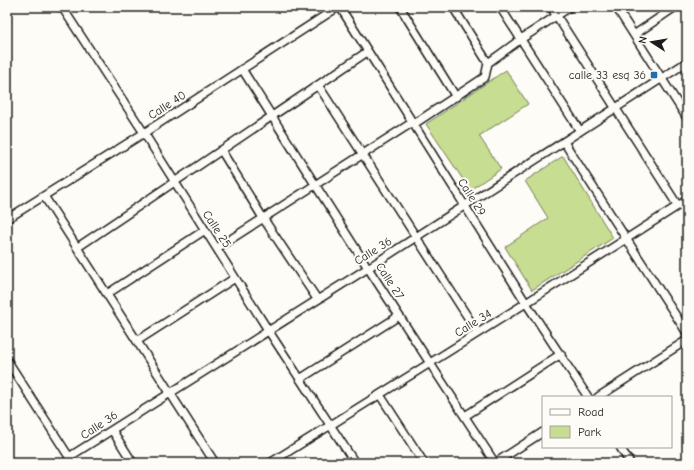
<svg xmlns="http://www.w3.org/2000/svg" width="694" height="470" viewBox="0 0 694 470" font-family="'Comic Neue',sans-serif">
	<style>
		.green { fill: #c7dd92; stroke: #727c57 }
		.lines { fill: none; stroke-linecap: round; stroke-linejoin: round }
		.minor-casing { stroke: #1c1c1c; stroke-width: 10 }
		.minor { stroke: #fdfcf7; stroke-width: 7 }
		.poi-dot { fill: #1f6fb2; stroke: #fdfcf7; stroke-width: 1.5 }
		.labels { text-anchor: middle; stroke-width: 4; stroke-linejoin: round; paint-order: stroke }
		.poi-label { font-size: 12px; fill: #1c1c1c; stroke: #fdfcf7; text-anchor: end }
		.street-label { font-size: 12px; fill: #1c1c1c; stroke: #fdfcf7 }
	</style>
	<rect width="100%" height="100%" fill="#fdfcf7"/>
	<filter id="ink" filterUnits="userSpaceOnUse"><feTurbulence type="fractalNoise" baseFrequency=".025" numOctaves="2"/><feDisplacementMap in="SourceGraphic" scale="8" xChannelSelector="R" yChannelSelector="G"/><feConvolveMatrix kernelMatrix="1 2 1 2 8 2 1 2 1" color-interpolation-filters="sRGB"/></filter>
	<g filter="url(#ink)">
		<!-- green -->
		<path class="green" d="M506 70 528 104 479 136 501 169 470 190 426 124Z
			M563 156 613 238 532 290 505 247 548 218 525 181Z"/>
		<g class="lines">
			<defs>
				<path id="minor" d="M62 7 144 133 268 330 355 463
					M340 7 526 303 588 397
					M400 7 456 97
					M453 7 488 63
					M500 7 580 131
					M551 7 678 206
					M616 7 687 118
					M634 35 675 7
					M242 69 368 268 495 463
					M318 85 478 333
					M414 124 485 77 488 63 521 39 570 7
					M564 142 687 333
					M221 150 263 218 317 299
					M44 196 215 463
					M7 219 144 133 338 7
					M78 247 367 52
					M217 248 413 122
					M107 294 205 230
					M137 341 235 278
					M7 360 73 463
					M300 379 399 316
					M380 395 424 463
					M598 397 687 340
					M465 416 561 354
					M112 430 133 463
					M620 447 630 463
					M69 457 368 268 687 62
					M270 463 526 303 687 200
					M495 463 543 432"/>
			</defs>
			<!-- minor casing -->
			<use href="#minor" class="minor-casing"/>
			<!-- minor -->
			<use href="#minor" class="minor"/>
		</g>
	</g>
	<!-- markers -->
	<rect class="poi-dot" x="650" y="71" width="8" height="8" rx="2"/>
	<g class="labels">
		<!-- poi labels -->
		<g class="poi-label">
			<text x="646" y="79">calle 33 esq 36</text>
		</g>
		<!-- street labels -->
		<g class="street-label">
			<text transform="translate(167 105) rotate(-33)" y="4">Calle 40</text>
			<text transform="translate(472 197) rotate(58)" y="4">Calle 29</text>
			<text transform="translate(217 229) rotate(57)" y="4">Calle 25</text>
			<text transform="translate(373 251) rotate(-32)" y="4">Calle 36</text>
			<text transform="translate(390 281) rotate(57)" y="4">Calle 27</text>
			<text transform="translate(473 323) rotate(-32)" y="4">Calle 34</text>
			<text transform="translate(99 425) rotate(-33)" y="4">Calle 36</text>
		</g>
	</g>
	<!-- margin -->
	<rect width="694" height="470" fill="none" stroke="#fdfcf7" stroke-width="24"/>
	<rect x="12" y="12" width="670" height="446" fill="none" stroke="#1c1c1c" stroke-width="1.5" filter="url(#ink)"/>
	<!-- legend -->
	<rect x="542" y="396" width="130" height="52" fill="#fdfcf7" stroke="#a3a29f"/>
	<rect x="550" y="409" width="20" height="6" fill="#fdfcf7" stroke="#a3a29f"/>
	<text x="578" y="416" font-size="12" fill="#1c1c1c">Road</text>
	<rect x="550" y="426" width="20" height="12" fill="#c7dd92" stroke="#a3a29f"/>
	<text x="578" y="436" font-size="12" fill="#1c1c1c">Park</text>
	<!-- north arrow -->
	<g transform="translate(652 42) rotate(282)" stroke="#fdfcf7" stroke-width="3" paint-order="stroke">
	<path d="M0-3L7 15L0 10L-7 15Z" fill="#1c1c1c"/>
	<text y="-6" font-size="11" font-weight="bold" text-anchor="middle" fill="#1c1c1c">N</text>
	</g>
</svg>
